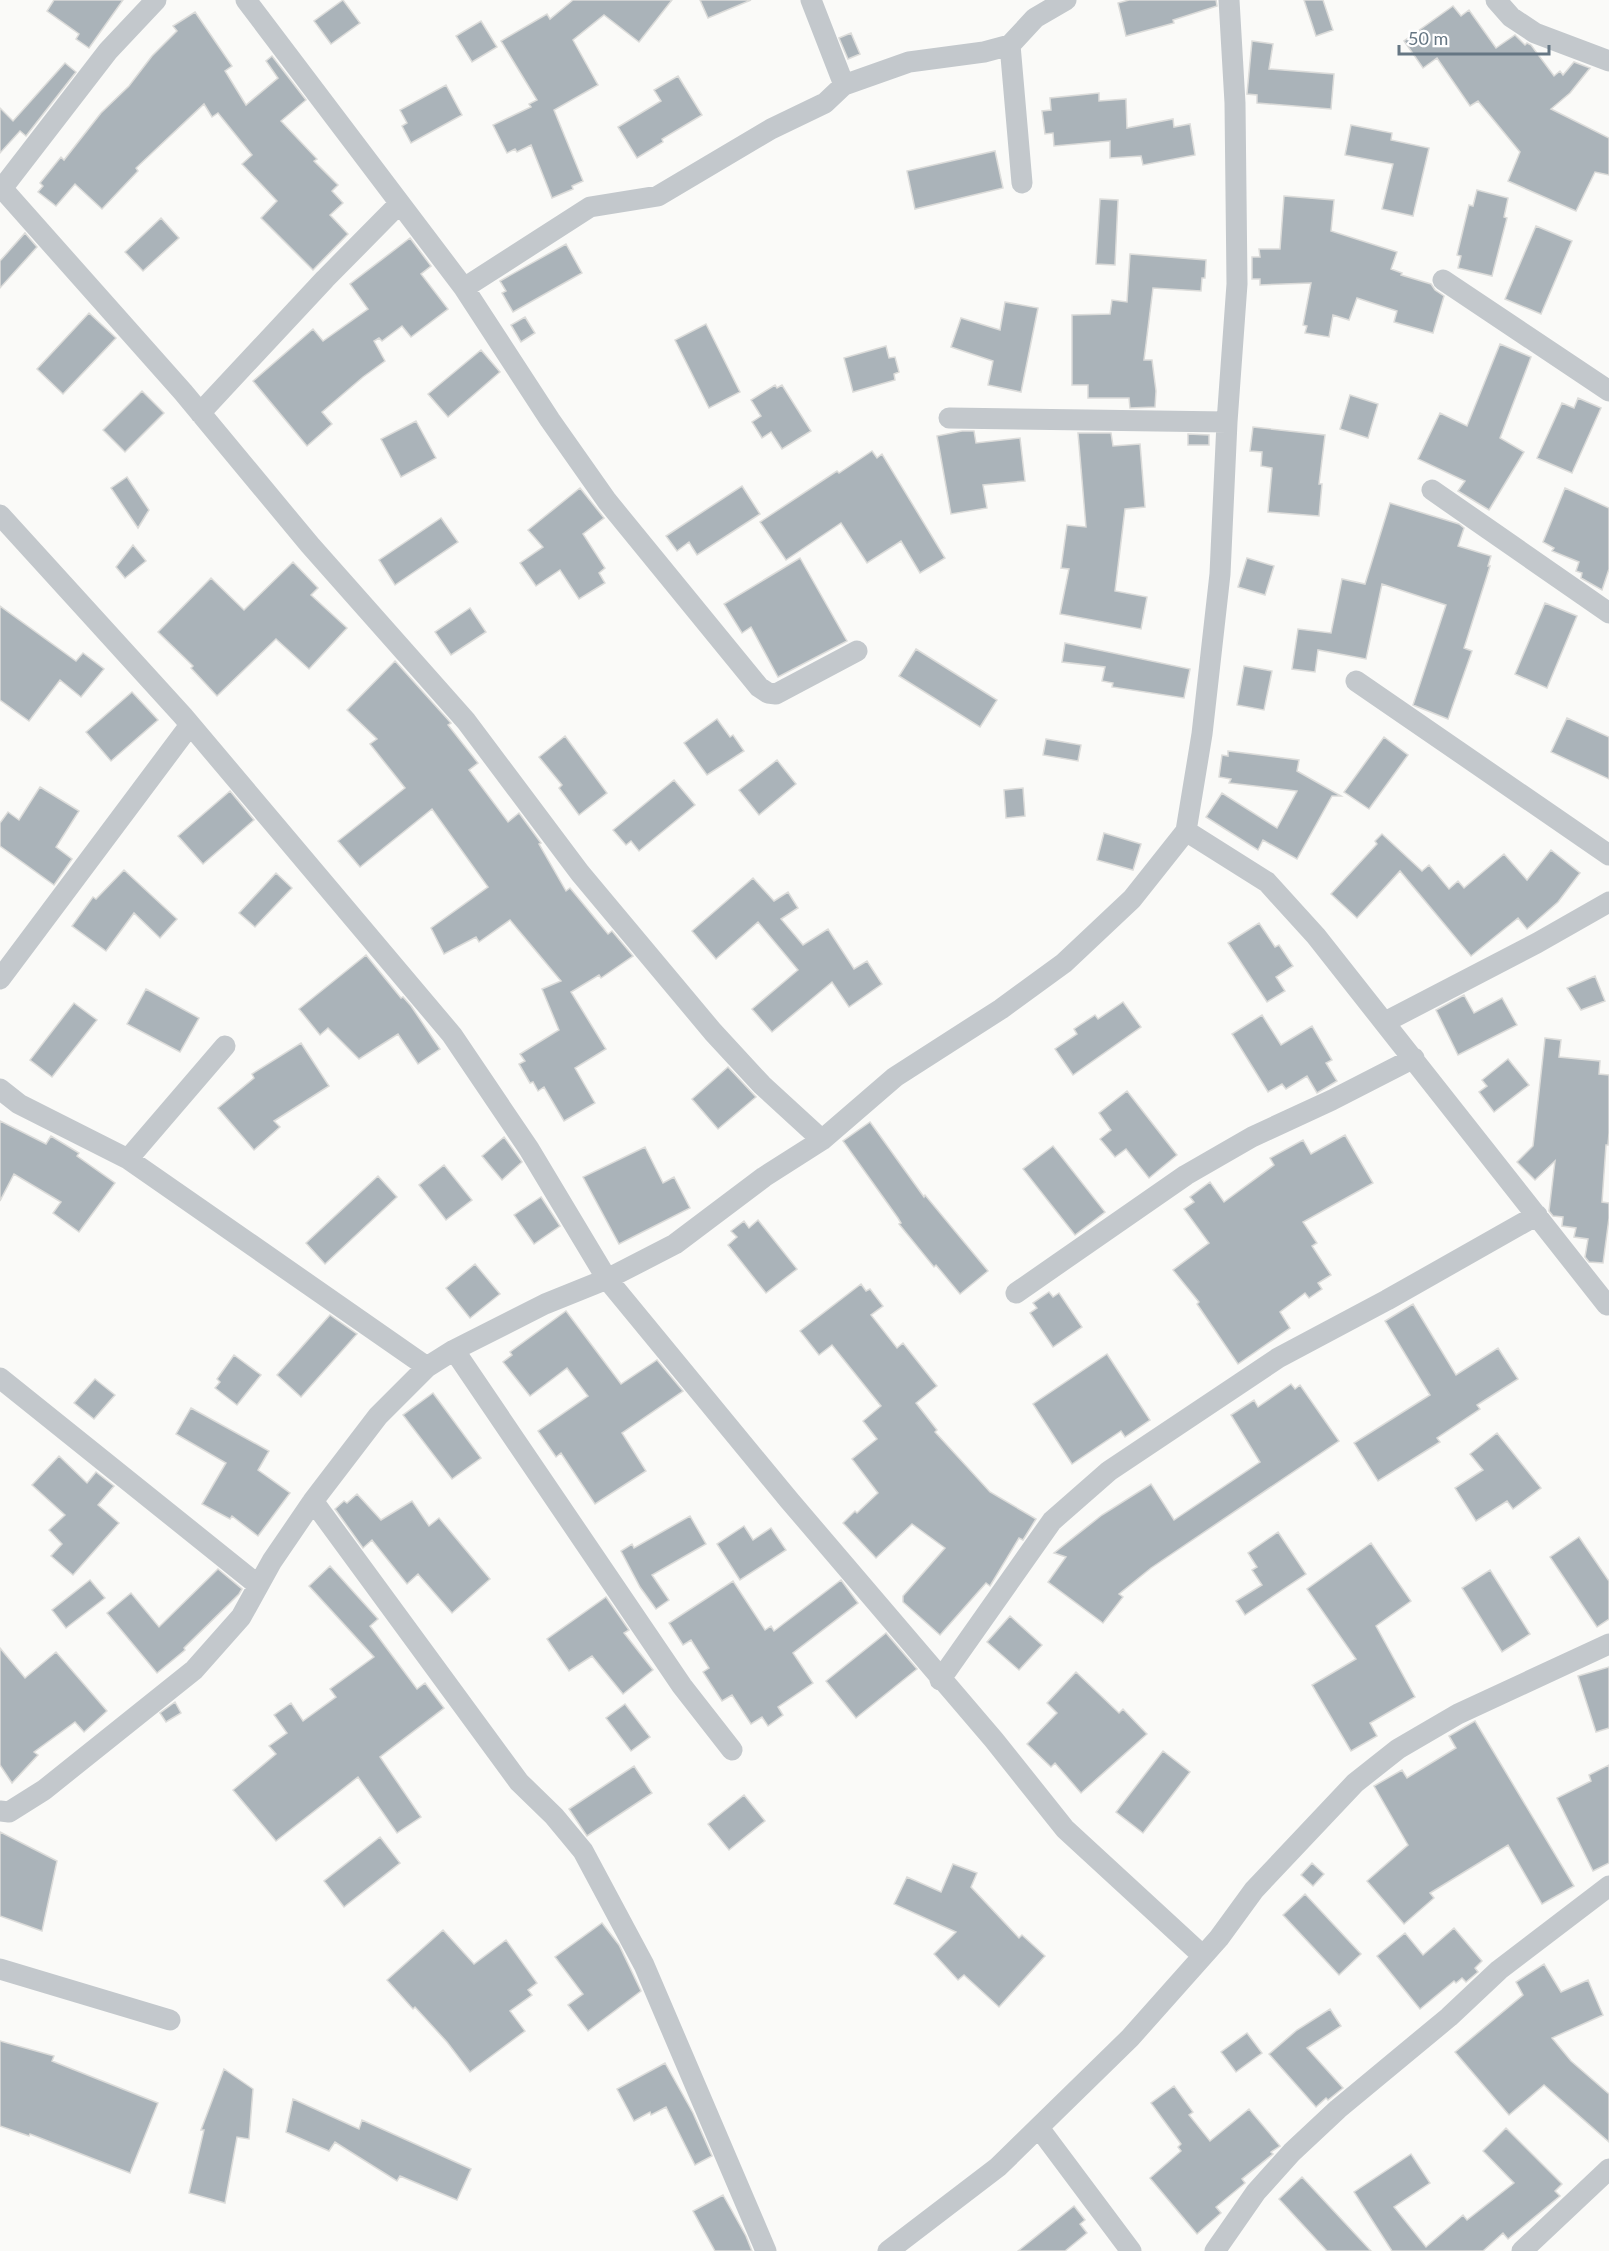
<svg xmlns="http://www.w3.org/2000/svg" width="1609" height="2251" viewBox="0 0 1609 2251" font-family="Lato,sans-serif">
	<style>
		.building { fill: #aab3b9; stroke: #dcdcda; stroke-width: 1.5 }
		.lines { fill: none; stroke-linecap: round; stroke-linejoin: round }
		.minor { stroke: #c3c8cc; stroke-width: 21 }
	</style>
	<rect width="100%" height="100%" fill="#fafaf8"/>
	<!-- building -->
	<path class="building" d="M54 0H123L89 48 76 39 79 34 47 11Z
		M343 0 360 23 331 44 314 21Z
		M573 0H672L639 42 604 15 573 40 598 85 554 110 583 181 572 186 573 189 552 198 531 145 517 152 515 149 507 153 493 125 531 107 529 104 537 100 501 41 547 14 550 19Z
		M700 0H751L708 18Z
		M1129 0H1216L1217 6 1173 20 1174 23 1126 36 1118 3Z
		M1304 0H1323L1333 30 1316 36Z
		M1453 6 1461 16 1469 10 1496 48 1515 35 1525 45 1527 43 1531 45 1554 76 1560 71 1563 75 1574 62 1590 68 1570 93 1551 109 1609 138V175L1595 172 1576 211 1508 181 1520 152 1478 101 1470 106 1437 58 1423 68 1404 41Z
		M195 12 232 66 225 71 246 105 278 78 266 61 272 56 306 100 281 121 317 159 314 161 338 185 332 191 343 203 330 215 348 234 313 270 261 218 277 201 242 164 252 155 218 113 212 117 204 104 136 168 138 171 102 209 75 184 56 206 38 192 43 186 40 183 61 157 64 160 101 113 129 86 152 56 177 31 173 26Z
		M481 21 497 47 472 62 456 36Z
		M851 33 860 54 848 59 839 38Z
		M1252 41 1273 44 1269 69 1334 74 1331 109 1257 103V95L1247 94Z
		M65 63 76 72 26 136 20 131 0 153V108L13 121Z
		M678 76 702 115 662 139 663 142 637 158 618 127 661 101 654 90Z
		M446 85 462 115 411 143 402 126 407 123 400 110Z
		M1099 93V101L1126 99 1127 128 1173 119 1174 127 1190 124 1195 155 1143 165 1141 156 1110 158V141L1054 146 1053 133 1045 134 1042 111 1051 110 1050 98Z
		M1351 125 1392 133 1391 140 1429 148 1413 216 1382 209 1393 164 1345 155Z
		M995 151 1003 188 915 209 907 171Z
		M1477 190 1508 198 1504 217 1507 218 1492 276 1458 268 1461 256 1457 255 1469 205 1473 206Z
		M1284 196 1334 200 1331 231 1397 252 1391 269 1402 273 1401 275 1431 284 1435 290 1444 296 1433 333 1394 322 1397 311 1357 298 1349 320 1333 315 1329 337 1305 333 1307 326 1303 325 1311 283 1260 285V279H1252V257H1260L1259 249H1280Z
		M1100 199 1118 200 1115 265 1096 264Z
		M161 218 179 238 143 271 125 252Z
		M1536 226 1572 241 1541 314 1505 299Z
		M25 233 37 247 0 288V261Z
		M410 238 431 266 421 274 448 309 411 337 402 326 382 341 379 338 374 341 385 361 363 377 322 412 332 424 307 446 253 381 313 329 323 341 368 309 350 284Z
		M566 244 582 273 513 312 502 293 506 291 500 281Z
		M1130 254 1206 260 1205 278H1202L1201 291 1153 288 1144 360H1152L1156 391 1155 407 1130 408 1129 398H1088V385H1072V315L1110 314 1112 300 1127 302Z
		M1005 302 1038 308 1021 392 988 385 993 361 951 347 961 318 1000 330Z
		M89 313 116 338 63 394 37 369Z
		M525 317 535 333 521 342 511 325Z
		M706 324 740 392 709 408 675 340Z
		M1500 344 1531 357 1500 438 1524 452 1489 510 1458 491 1465 481 1418 459 1440 413 1467 426Z
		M886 346 889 358 895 357 899 372 894 374 895 380 853 392 844 358Z
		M481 350 500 372 448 417 428 394Z
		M775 385 777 388 782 385 811 431 782 449 771 432 762 438 752 422 761 416 751 400Z
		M142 391 164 413 125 452 103 430Z
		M1350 395 1378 404 1368 438 1340 429Z
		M1578 398 1601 408 1572 473 1537 458 1562 403 1574 408Z
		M416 421 436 458 401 477 381 439Z
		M1253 427 1325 435 1319 484H1322L1319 516 1268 512 1272 468 1261 466 1262 452 1250 451Z
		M962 431H974L976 443 1020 438 1025 481 983 485 987 508 951 514 937 436Z
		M1078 433H1111L1113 446 1140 444 1145 507 1125 509 1115 591 1147 597 1141 629 1060 614 1069 569 1061 568 1067 525 1086 527Z
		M1188 434 1209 435V445H1188Z
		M872 451 877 458 882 454 945 558 920 573 901 541 867 563 841 523 786 560 760 522 837 471 839 473Z
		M127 477 149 510 138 528 111 488Z
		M742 486 760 514 697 555 689 542 677 551 666 536Z
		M580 488 604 518 583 534 605 568 599 573 605 583 579 599 560 570 536 586 520 563 543 547 528 530Z
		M1565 488 1609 508V569L1602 590 1581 578 1582 573 1576 571 1579 562 1552 551 1554 548 1543 542Z
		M1390 503 1459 524 1464 528 1458 546 1491 556 1488 566H1490L1464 648 1472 651 1448 719 1413 705 1446 605 1382 584 1366 659 1318 650 1315 672 1292 669 1298 629 1331 633 1342 579 1365 584Z
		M441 518 458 542 395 585 379 560Z
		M133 545 146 561 125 578 116 567Z
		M800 558 847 641 778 677 751 627 742 633 724 604Z
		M1247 558 1274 566 1265 595 1238 587Z
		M293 562 318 588 311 595 347 628 309 669 276 639 217 696 191 668 193 666 158 632 211 578 244 610Z
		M1545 603 1577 616 1547 688 1515 674Z
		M0 606 76 661 83 653 104 669 81 697 60 680 29 721 0 700Z
		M470 608 486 632 451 655 435 632Z
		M1065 643 1190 669 1184 698 1112 687 1113 683 1102 681 1105 667 1062 662Z
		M916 649 997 700 980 727 899 676Z
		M395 661 451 723 448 725 478 763 469 770 508 822 519 813 541 843 539 844 566 891 570 888 608 934 612 931 633 956 601 978 599 975 571 992 606 1049 575 1068 595 1103 564 1121 544 1087 538 1091 533 1082 530 1083 519 1064 525 1061 520 1054 559 1030 542 989 561 981 510 920 479 942 476 937 444 954 431 928 488 887 432 809 360 867 338 841 405 788 370 744 377 739 347 710Z
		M1244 666 1272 671 1264 710 1237 705Z
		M132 692 158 720 111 761 86 732Z
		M1567 718 1609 737V779L1551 752Z
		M717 719 730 737 733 735 744 751 707 775 684 743Z
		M565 736 607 793 579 815 559 788 562 785 539 757Z
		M1384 737 1408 755 1369 809 1344 792Z
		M1046 739 1081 745 1078 761 1043 755Z
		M1228 751 1299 760 1297 771 1341 796H1332L1297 859 1263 840 1258 850 1206 817 1222 793 1277 828 1297 791 1229 783 1231 779 1219 777 1222 755 1228 756Z
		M777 760 796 784 759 815 739 790Z
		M674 780 695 805 639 851 631 841 626 845 613 830Z
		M40 787 79 811 56 847 72 859 54 885 0 846V823L8 812 19 820Z
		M1023 788 1025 816 1006 818 1004 790Z
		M230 791 254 820 203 864 178 836Z
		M1104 833 1141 844 1133 870 1097 860Z
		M1382 834 1422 871 1429 865 1449 889 1458 881 1464 888 1504 854 1527 880 1551 850 1580 873 1558 902 1527 929 1518 918 1471 956 1400 871 1357 918 1331 894 1377 844 1375 841Z
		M124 870 177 919 160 938 134 913 106 951 72 926 93 897 96 899Z
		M276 873 292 888 255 927 239 913Z
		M753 878 774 901 788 892 798 908 781 919 803 945 828 929 854 969 867 961 882 984 849 1007 832 982 772 1032 752 1009 798 970 758 922 716 959 692 931Z
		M1259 923 1275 947 1279 945 1293 966 1276 977 1285 991 1267 1002 1228 943Z
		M366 955 401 998 403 997 411 1006 440 1049 418 1064 398 1034 359 1059 328 1028 320 1035 299 1009Z
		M1595 976 1605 1001 1581 1010 1567 988Z
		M146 989 199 1018 180 1052 127 1024Z
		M1464 995 1474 1013 1502 998 1517 1025 1458 1055 1436 1010Z
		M1123 1002 1141 1027 1073 1075 1055 1049 1077 1034 1074 1029 1095 1015 1098 1019Z
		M74 1003 97 1020 52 1077 30 1060Z
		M1262 1015 1281 1045 1312 1026 1332 1060 1326 1063 1337 1081 1317 1093 1307 1076 1286 1089 1282 1084 1268 1092 1232 1034Z
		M1545 1038 1561 1040 1559 1057 1600 1061 1599 1074 1609 1075V1133L1608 1145H1606L1602 1202 1609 1203V1218L1603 1263 1589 1262 1585 1257 1588 1239 1574 1237 1576 1228 1562 1226 1563 1217 1553 1216 1549 1211 1555 1161 1535 1180 1517 1162 1533 1146Z
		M301 1043 329 1086 274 1121 280 1127 254 1150 218 1108 254 1078 252 1074Z
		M1508 1059 1529 1085 1494 1112 1479 1092 1487 1086 1482 1080Z
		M728 1067 756 1097 718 1129 692 1099Z
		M1127 1091 1177 1155 1149 1178 1126 1149 1115 1157 1100 1139 1111 1130 1099 1113Z
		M0 1121 46 1144 51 1136 79 1153 77 1156 115 1183 79 1232 53 1213 61 1202 14 1174 0 1201Z
		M870 1122 924 1197 925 1195 988 1271 960 1294 936 1265 934 1267 899 1224 901 1223 898 1218 843 1141Z
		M1345 1135 1373 1183 1303 1222 1317 1243 1312 1246 1331 1275 1318 1283 1322 1289 1309 1298 1305 1293 1280 1312 1290 1328 1238 1364 1197 1304 1199 1302 1173 1270 1209 1243 1184 1209 1194 1202 1190 1197 1210 1182 1224 1202 1274 1165 1270 1158 1303 1140 1311 1154Z
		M504 1137 522 1162 502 1180 482 1156Z
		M1053 1146 1105 1212 1075 1235 1023 1169Z
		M645 1147 663 1183 674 1177 690 1208 619 1244 583 1177Z
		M444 1165 472 1200 446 1220 419 1185Z
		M378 1176 397 1197 325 1264 306 1243Z
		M541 1197 560 1226 534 1244 514 1215Z
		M758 1220 797 1269 766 1293 728 1245 737 1237 731 1231 744 1221 749 1228Z
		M475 1264 500 1294 470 1318 446 1288Z
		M861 1284 866 1291 870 1289 883 1306 871 1315 897 1348 903 1343 937 1386 916 1403 937 1430 935 1432 990 1492 1036 1519 1023 1540 1019 1538 990 1586 986 1583 940 1635 903 1602V1596L945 1548 912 1524 876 1558 843 1523 855 1511 857 1513 878 1493 852 1459 877 1439 863 1421 881 1406 832 1345 819 1355 800 1331Z
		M1049 1292 1053 1297 1059 1293 1082 1327 1053 1347 1030 1313 1037 1308 1033 1303Z
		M1413 1304 1456 1375 1498 1348 1518 1379 1477 1405 1480 1409 1437 1438 1440 1442 1378 1481 1354 1443 1430 1395 1385 1321Z
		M566 1311 621 1384 657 1360 683 1391 622 1433 646 1471 595 1504 561 1453 556 1457 538 1431 588 1396 567 1368 530 1396 503 1362 512 1355 510 1352Z
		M330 1315 357 1334 301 1397 277 1375Z
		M1107 1354 1150 1420 1125 1437 1121 1431 1072 1464 1033 1404Z
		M234 1355 261 1375 237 1405 215 1388 220 1382 217 1379Z
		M95 1379 115 1395 94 1419 74 1403Z
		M1291 1384 1295 1389 1300 1385 1339 1441 1151 1568 1119 1594 1123 1597 1103 1623 1048 1582 1066 1557 1054 1553 1102 1515 1151 1484 1174 1520 1260 1462 1231 1415 1254 1400 1258 1407Z
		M433 1393 481 1458 452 1479 403 1415Z
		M191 1408 269 1451 258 1470 290 1493 258 1536 232 1516 230 1519 202 1504 226 1463 176 1434Z
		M1497 1433 1541 1488 1513 1509 1507 1501 1476 1521 1455 1488 1483 1470 1470 1454Z
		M59 1456 87 1483 96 1472 114 1486 98 1505 119 1523 73 1575 51 1556 62 1544 49 1530 65 1515 32 1485Z
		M357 1494 381 1520 412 1501 429 1526 439 1518 490 1579 452 1613 418 1574 407 1584 372 1540 363 1548 335 1509 344 1501 347 1503Z
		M690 1516 706 1544 652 1575 669 1600 656 1609 640 1587 621 1551 632 1544 634 1548Z
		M744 1526 753 1540 771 1528 786 1550 740 1580 717 1544Z
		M1278 1532 1306 1574 1245 1615 1236 1601 1262 1585 1252 1570 1257 1567 1248 1553Z
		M1579 1537 1609 1581V1619L1597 1627 1550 1557Z
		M1371 1543 1411 1601 1376 1626 1415 1697 1370 1723 1377 1736 1351 1751 1312 1685 1356 1659 1307 1589Z
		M330 1566 378 1619 370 1626 417 1689 425 1683 444 1708 380 1757 421 1817 397 1833 358 1777 276 1841 233 1790 276 1754 269 1746 287 1733 274 1715 291 1703 303 1721 336 1697 330 1689 374 1657 309 1586Z
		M218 1569 242 1589 239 1594 184 1648 185 1650 157 1673 107 1613 131 1593 159 1627Z
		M1490 1570 1530 1634 1502 1652 1462 1588Z
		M90 1580 105 1598 66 1628 52 1610Z
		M841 1580 858 1603 793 1653 813 1683 778 1707 783 1715 768 1726 762 1717 751 1724 732 1695 722 1701 703 1672 709 1668 691 1640 683 1645 669 1623 733 1581 765 1630 771 1626 774 1631Z
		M606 1597 629 1630 624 1633 653 1670 623 1694 592 1656 569 1671 547 1639Z
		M1010 1616 1042 1645 1019 1670 987 1642Z
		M886 1633 917 1669 856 1718 826 1681Z
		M0 1648 25 1678 56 1652 107 1711 84 1732 75 1722 34 1752 38 1755 12 1783 0 1765Z
		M1609 1667V1728L1596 1732 1578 1676Z
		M1076 1672 1119 1713 1123 1709 1147 1734 1081 1793 1055 1763 1051 1767 1027 1744 1057 1713 1047 1703Z
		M175 1702 181 1713 166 1722 160 1713Z
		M625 1704 650 1737 631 1751 606 1718Z
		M1475 1721 1574 1886 1542 1904 1508 1845 1430 1893 1434 1898 1404 1924 1367 1881 1408 1845 1374 1786 1402 1770 1407 1778 1456 1748 1449 1736Z
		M1163 1751 1190 1772 1143 1833 1116 1812Z
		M1609 1765V1863L1593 1871 1557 1798 1591 1781 1589 1775Z
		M634 1766 652 1793 587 1836 569 1809Z
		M744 1795 765 1821 729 1850 708 1824Z
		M0 1832 57 1861 42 1931 0 1916Z
		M380 1837 400 1863 344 1907 324 1881Z
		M1312 1863 1324 1874 1313 1886 1301 1875Z
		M953 1864 977 1873 971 1887 1019 1938 1022 1935 1045 1956 999 2007 964 1975 958 1980 934 1954 956 1932 894 1904 907 1877 941 1892Z
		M1305 1894 1361 1954 1339 1975 1283 1915Z
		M602 1923 619 1945 641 1991 588 2031 568 2005 583 1994 555 1957Z
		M1454 1928 1482 1961 1475 1968 1478 1972 1466 1982 1462 1978 1456 1983 1454 1981 1420 2009 1377 1956 1405 1933 1423 1955Z
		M443 1930 474 1964 506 1940 537 1983 528 1990 532 1995 510 2011 525 2031 470 2072 447 2042 415 2007 413 2009 387 1980Z
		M1544 1964 1561 1992 1588 1980 1603 2015 1552 2038 1571 2061 1609 2094V2142L1544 2085 1509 2115 1455 2052 1523 1995 1516 1982Z
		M1330 2009 1341 2026 1307 2048 1343 2088 1328 2100 1326 2098 1316 2107 1269 2054 1297 2030Z
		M1247 2033 1262 2053 1236 2072 1221 2052Z
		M0 2041 54 2056 52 2061 158 2103 130 2173 30 2134 29 2136 0 2126Z
		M665 2063 693 2113 712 2156 695 2165 666 2107 651 2115 650 2112 634 2121 617 2089Z
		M224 2069 253 2089 249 2139 237 2137 225 2203 189 2193 204 2130H201Z
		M1174 2086 1193 2112 1189 2115 1210 2141 1249 2109 1280 2146 1271 2152 1273 2154 1242 2179 1245 2183 1216 2207 1221 2213 1197 2234 1150 2178 1181 2151 1178 2147 1181 2144 1151 2103Z
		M293 2099 359 2129 362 2120 471 2169 457 2200 400 2176 397 2181 335 2142 329 2151 286 2132Z
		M1506 2128 1562 2184 1555 2191 1560 2196 1508 2239 1503 2233 1483 2251H1392L1354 2192 1411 2154 1430 2183 1394 2207 1426 2247 1463 2215 1467 2220 1514 2183 1483 2151Z
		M1302 2177 1371 2251H1327L1279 2199Z
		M723 2195 746 2236 752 2251H715L693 2211Z
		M1074 2206 1085 2220 1080 2224 1087 2233 1065 2251H1018Z"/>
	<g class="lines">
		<!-- minor -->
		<path class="minor" d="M246 0 464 288 550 420 607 501 759 687 768 693 776 694 857 651
			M811 0 844 85 909 62 984 52 1010 45 1035 18 1066 0
			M1229 0 1235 103 1237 284 1227 422 1220 574 1202 734 1186 831 1267 882 1316 936 1607 1305
			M1496 0 1511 17 1535 33 1609 61
			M1010 45 1022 183
			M0 186 183 392 310 545 466 721 580 873 713 1032 762 1085 822 1140
			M0 191 108 51 156 0
			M1443 280 1609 391
			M464 288 590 207 658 196 771 129 825 103 844 85
			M200 413 325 279 399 204
			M949 418 1227 422
			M1432 490 1609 613
			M0 515 183 716 452 1035 529 1149 607 1279 789 1500 994 1740 1065 1829 1203 1956
			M1356 681 1609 855
			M0 979 190 725
			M1385 1022 1537 943 1609 902
			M0 1089 19 1104 128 1159 427 1367
			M128 1159 225 1046
			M1016 1293 1186 1175 1252 1137 1332 1100 1414 1058
			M454 1350 682 1686 732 1750
			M0 1378 258 1585
			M313 1501 519 1782 554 1816 583 1851 644 1965 766 2251
			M940 1680 1052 1521 1109 1471 1278 1358 1387 1300 1537 1215
			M0 1811 9 1812 44 1790 194 1670 241 1617 272 1561 313 1501 378 1416 427 1367 454 1350 545 1304 607 1279 675 1244 764 1177 822 1140 895 1077 1001 1009 1064 963 1132 899 1186 831
			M0 1969 170 2020
			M1039 2128 1131 2251
			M888 2251 998 2167 1130 2038 1219 1938 1254 1890 1355 1783 1398 1749 1458 1714 1609 1644
			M1215 2251 1256 2192 1292 2152 1338 2109 1449 2017 1499 1970 1609 1886
			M1522 2251 1609 2169"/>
	</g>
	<!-- scale -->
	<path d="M1399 45v9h150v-9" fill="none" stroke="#657683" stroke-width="3"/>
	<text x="1408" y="45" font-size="18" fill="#657683" stroke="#ffffff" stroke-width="4.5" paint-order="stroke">50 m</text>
</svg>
